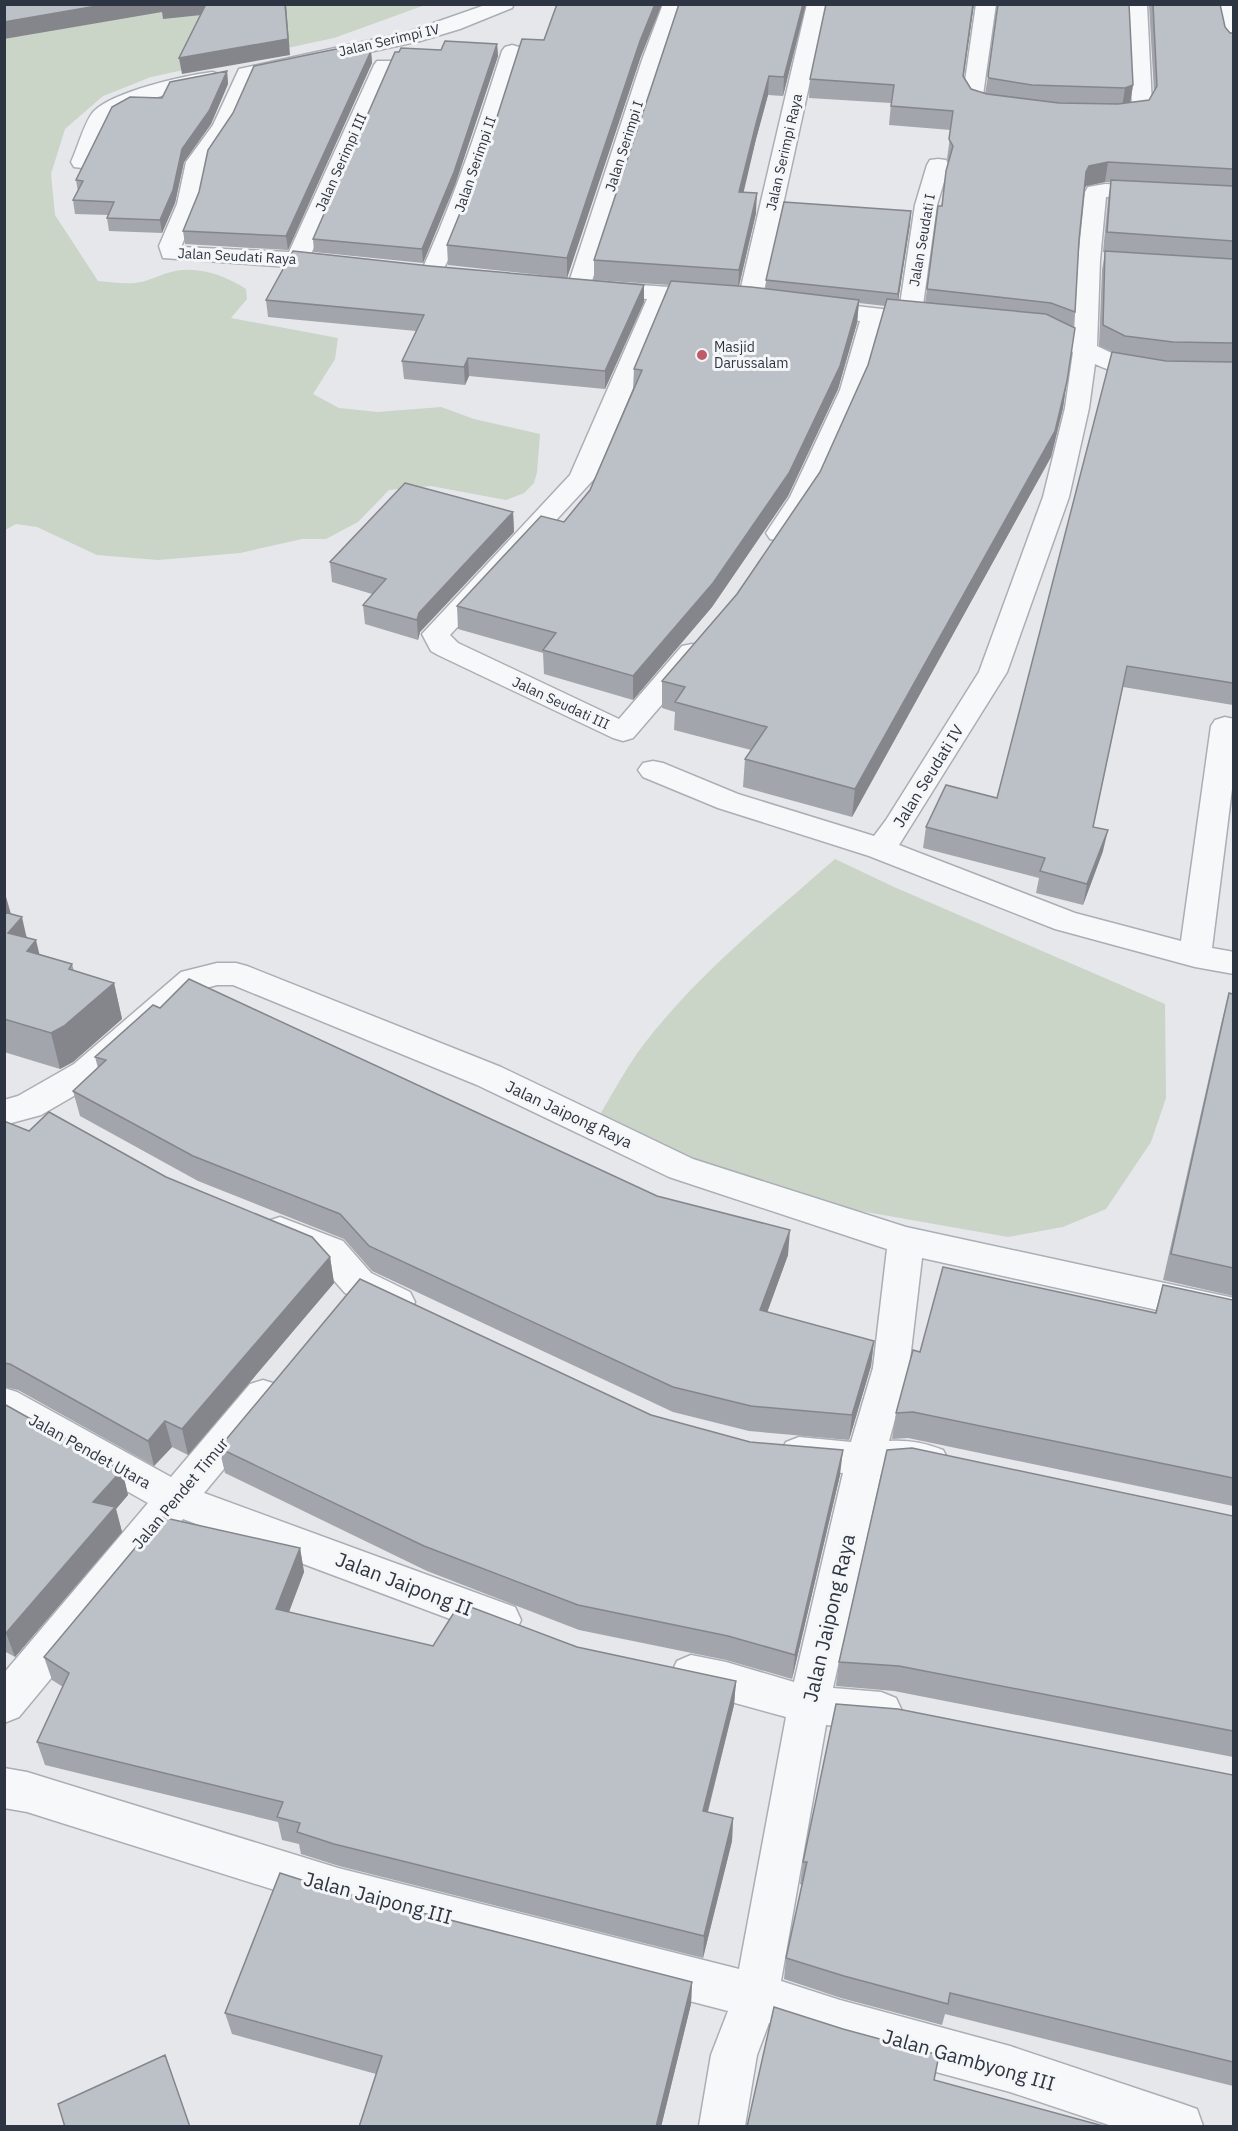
<svg xmlns="http://www.w3.org/2000/svg" width="1238" height="2131" viewBox="0 0 1238 2131" font-family="'IBM Plex Sans',sans-serif">
	<style>
		.green { fill: #cad4c7 }
		.lines { fill: none; stroke-linecap: round; stroke-linejoin: round }
		.street-casing { stroke: #aaaeb5; stroke-width: 3 }
		.street { fill: #f7f8f9; fill-rule: evenodd }
		.wall { fill: #a2a5ab }
		.shaded-wall { fill: #84868b }
		.building { fill: #bcc0c7; stroke: #84868b; stroke-width: 1.5 }
		.poi-dot { fill: #c05968; stroke: #f4f6f8; stroke-width: 2 }
		.labels { text-anchor: middle; stroke-width: 6; stroke-linejoin: round; paint-order: stroke }
		.far-street-label { font-size: 14px; fill: #2e3542; stroke: #f4f6f8 }
		.far-poi-label { font-size: 14px; fill: #2e3542; stroke: #f4f6f8; text-anchor: start }
		.street-label { font-size: 16px; fill: #2e3542; stroke: #f4f6f8 }
		.near-street-label { font-size: 20px; fill: #2e3542; stroke: #f4f6f8 }
	</style>
	<rect width="100%" height="100%" fill="#e5e7eb"/>
	<!-- green -->
	<path class="green" d="M5 5H425L334 38 151 77 103 96 65 129 51 174 55 215 98 281C110 282 123 284 135 283 148 282 159 275 171 272 196 265 225 275 246 289L247 299 231 318 338 338 335 359 313 394 339 408 378 412 441 407 474 419 540 434 537 472 534 483 524 493 506 500 431 486 389 490 358 522 326 539H302L240 553 158 560 97 555 37 527 16 524 5 530Z
		M835 859 894 887 1165 1004 1166 1098 1151 1142 1106 1209 1063 1227 1008 1237 849 1209 730 1194 593 1126C610 1099 625 1069 644 1044 698 974 769 917 835 859Z"/>
	<g class="lines">
		<defs>
			<path id="street" d="M488 4H514L512 8 460 29 420 41 254 77 233 125 208 162 199 204 181 247 289 252 374 65 377 61H391L394 65 311 254 340 258 343 263 340 268 332 270 163 258 159 246 177 204 186 162 213 125 239 69 408 32Z
				M663 4H682L662 60 591 284 598 282 711 290 719 292 723 297 719 302 711 304 670 301 595 478 450 635 458 643 619 719 682 646 692 644 702 646 706 652 702 658 633 738 623 741 613 738 438 655 431 651 422 634 570 475 647 299 590 294 588 291 578 295 570 293 567 288 642 60Z
				M807 4H827L762 300 758 305 750 307 742 305 738 300Z
				M976 4H996L983 95 985 98 1013 105 1016 109 1013 113 1006 115 971 107 963 95Z
				M1127 4H1147L1152 105 1145 117 1106 120 1099 118 1096 114 1099 110 1131 107 1132 105Z
				M1214 4H1233L1234 51 1227 49 1224 45Z
				M512 45 519 47 522 51 494 145 465 224 439 279 431 281 423 279 420 274C453 202 478 127 502 51L505 47Z
				M212 72 219 74 222 78 219 82 183 89 139 103 111 119 90 167 82 168 74 167 71 162C77 150 85 120 94 111 115 91 183 76 212 72Z
				M938 159 946 160 949 165 937 205 922 312 934 314 938 319 934 324 926 326 883 324 864 390 816 497 788 539 779 541 770 539 766 533 790 497 840 390 860 321 805 313 801 308 805 303 813 301 899 311 915 205 927 165 930 160Z
				M1105 184 1234 190V203L1106 197 1100 260 1097 346 1122 358 1169 364 1234 366V380C1192 379 1132 383 1095 364L1089 408 1069 497 1007 672 899 845 1075 913 1181 941 1211 726 1215 720 1225 717 1234 719V773L1212 948 1234 952V974L1195 967 1055 929 869 856 718 808 643 777 638 770 643 763 653 761 663 763 738 794 874 836 886 820 979 672 1043 497 1065 408 1073 352 1053 342 1023 335 1019 330 1023 325 1031 323 1074 334 1078 260 1085 192 1088 187Z
				M217 963H236L247 966 501 1067 693 1159 906 1227 1234 1298V1327L922 1258 909 1368 889 1441C909 1440 925 1443 943 1450L949 1461 943 1472 930 1477 908 1472 881 1474 833 1688 881 1692 896 1698 902 1711 896 1724 881 1730 826 1725 781 1981 840 2000 1010 2046 1180 2103 1197 2109 1203 2126H1112L1010 2092 840 2046 769 2023 757 2055 745 2126H699L711 2055 728 2011 338 1910 27 1812 4 1808V1768L27 1772 338 1868 739 1969 786 1717 677 1687 671 1674 677 1661 691 1655 726 1662 794 1682 843 1473 799 1469 786 1464 780 1453 786 1442 799 1437 851 1442 873 1368 887 1249 669 1177 477 1085 233 985H217L202 989 98 1082 41 1115 4 1125V1100L18 1096 74 1064 181 972Z
				M280 1217 343 1241 371 1273 410 1292 415 1302 410 1312 397 1316 345 1293 317 1261 268 1241 262 1231 268 1221Z
				M263 1380 276 1384 282 1395 276 1406 204 1493 515 1607 521 1620 515 1633 501 1638 183 1519 19 1717 4 1723V1673L148 1503 4 1422V1388L17 1392 171 1477 250 1384Z"/>
		</defs>
		<!-- street casing -->
		<use href="#street" class="street-casing"/>
		<!-- street -->
		<use href="#street" class="street"/>
	</g>
	<!-- wall -->
	<path class="wall" d="M679 4H806L783 96 768 95 756 139 743 192 756 213 739 286 766 289V280L910 224 898 301 925 303 927 289 949 161 947 159 951 130 889 125 891 103 809 98 810 79 974 4 963 77 971 89 985 94 988 76 1133 85 1130 103 1149 100 1154 92 1149 4H1220L1225 27 1230 33H1233V705L1123 687 1093 827 1103 851 1083 905 1036 893 1039 878 923 848 926 827 997 798 1113 352 1099 346 1102 270 1105 252H1103L1108 199 1111 182H1105L1086 186 1084 190 1079 240 1075 312 1063 408 1051 457 852 817 743 787 745 759 751 750 674 730 675 712 662 708V681L737 594 820 472 868 365 885 306 859 303 857 323 838 389 788 496 712 607 633 700 544 674 543 653 458 629 457 606 564 522 590 490 633 389 634 369 669 285 594 280V260Z
		M497 44 498 56 455 185 423 263 314 252 313 239Z
		M371 51 372 63 288 250 185 244 183 231Z
		M640 59 567 278 448 265 447 245Z
		M227 71 228 84 211 124 184 162 175 203 162 233 109 231 107 218 108 215 75 214 73 200 78 192 76 180 162 98Z
		M430 266 644 285V302L605 389 469 376 465 385 404 379 402 361 416 331 268 317 266 300Z
		M513 512 514 532 420 632 418 640 365 624 363 605 372 594 332 582 330 562Z
		M4 890 11 914 39 954 72 964 74 971 114 983 122 1019 73 1062 60 1069 4 1052Z
		M1229 993 1233 994V1296L1163 1280 1222 1020Z
		M95 1057 657 1196 788 1255 767 1312 874 1341 871 1366 849 1440 749 1431 673 1412 372 1271 344 1239 198 1181 80 1116 73 1091 98 1068Z
		M4 1121 29 1131 166 1177 330 1257 334 1283 188 1455 172 1447 154 1466 18 1390 4 1387Z
		M1163 1285 1233 1300V1506L908 1438 892 1439 896 1413 920 1352 1155 1313Z
		M4 1404 122 1470 128 1495 116 1509 122 1532 15 1657 4 1651Z
		M651 1415 840 1475 792 1679 726 1660 579 1630 427 1571 225 1473 219 1448Z
		M1233 1516V1757L894 1691 836 1686 839 1662Z
		M300 1548 304 1572 289 1612 433 1646 577 1647 736 1681 734 1705 708 1812 733 1818 732 1841 703 1958 339 1866 301 1854 299 1844 282 1840 278 1822 45 1765 37 1742 63 1687 52 1680 44 1657Z
		M1233 1775V2086L945 2014 942 2025 841 1998 784 1979 786 1958 802 1885 800 1884 803 1862Z
		M333 1890 692 1982 691 2004 661 2127H359L376 2074 232 2034 225 2013Z"/>
	<!-- shaded-wall -->
	<path class="shaded-wall" d="M108 4H210L211 14 163 19 162 12 4 39V22Z
		M286 4 290 55 182 74 179 58Z
		M655 4H662L640 59 567 278V258L640 41Z
		M803 4H806L783 96 784 77Z
		M973 4H974L961 95 963 76Z
		M497 44 498 56 455 185 423 263 422 249Z
		M371 51 372 63 288 250 286 236Z
		M227 71 228 84 211 124 184 162 175 203 162 233 160 220 182 149Z
		M769 76 768 95 756 139 739 212V192L757 120Z
		M1133 85 1130 104 1122 107 1125 88Z
		M1108 162 1105 182 1086 186 1083 192 1086 172 1089 166Z
		M757 193 756 213 738 290 739 270Z
		M911 211 910 224 897 308 898 294Z
		M644 285V302L605 389V371Z
		M859 300 857 323 838 389 788 496 712 607 633 700V676Z
		M468 358 469 376 465 385 464 367Z
		M1067 381 1063 408 1051 457 852 817 855 789Z
		M513 512 514 532 420 632 418 640 417 620 419 613Z
		M1108 830 1103 851 1083 905 1087 884Z
		M4 890 11 915 4 924Z
		M22 917 29 948 36 940 45 977 8 933Z
		M114 983 122 1019 73 1062 60 1069 51 1033Z
		M790 1230 788 1255 759 1335 760 1310Z
		M330 1257 334 1283 188 1455 182 1429Z
		M874 1341 871 1366 849 1440 852 1415Z
		M165 1421 172 1447 154 1466 148 1441Z
		M843 1450 840 1475 792 1679 795 1655Z
		M122 1470 128 1495 116 1509 122 1532 15 1657 6 1633 93 1502Z
		M300 1548 304 1572 281 1633 276 1609Z
		M736 1681 734 1705 702 1834 703 1811Z
		M733 1818 732 1841 703 1958 704 1936Z
		M692 1982 691 2004 661 2127H656Z"/>
	<!-- building -->
	<path class="building" d="M4 4H108L4 22Z
		M206 4H285L288 39 179 58Z
		M557 4H655L640 41 567 258 447 245 489 142 522 39 544 40Z
		M679 4H803L784 77 769 76 757 120 739 192 757 193 739 270 594 260Z
		M826 4H973L963 76 971 89 987 94 1059 103 1118 104 1149 100 1157 86 1153 4H1220L1225 27 1230 33H1233V169L1108 162 1089 166 1086 172 1079 240 1075 312 1051 303 927 289 938 206H942L946 171 953 146 949 139 953 111 891 106 894 85 810 79Z
		M998 4H1129L1133 85 1125 88 1032 85 989 78 988 76Z
		M445 41 497 44 454 172 422 249 313 239 395 52H399L401 48 441 50Z
		M336 49 371 51 286 236 183 231 199 192 208 150 233 113 254 66Z
		M227 71 209 111 182 149 173 190 160 220 107 218 114 202 73 200 83 181 76 180 112 107 130 97 162 98 170 82Z
		M1111 180 1233 186V241L1107 232Z
		M784 202 911 211 898 294 766 280Z
		M293 251 430 266 644 285 605 371 468 358 464 367 402 361 424 315 266 300Z
		M1105 251 1233 259V343L1173 342 1125 336 1103 325Z
		M671 281 751 287 859 300 840 366 789 473 713 583 633 676 543 650 556 633 457 606 541 516 564 522 590 490 642 370 634 369Z
		M887 299 1046 314 1075 328 1067 381 1055 431 855 789 745 759 767 727 675 702 685 687 662 681 737 594 820 472 868 365Z
		M1112 352 1166 361 1233 362V683L1127 666 1093 827 1108 830 1087 884 1040 871 1045 858 926 827 946 785 997 798Z
		M405 483 513 512 419 613 417 620 363 605 386 579 330 562Z
		M4 912 22 917 8 933 36 940 27 951 72 964 69 969 114 983 64 1026 51 1033 4 1019Z
		M189 979 657 1196 790 1230 760 1310 874 1341 852 1415 751 1406 673 1387 369 1246 340 1214 193 1156 73 1091 106 1060 95 1057 153 1005 160 1008Z
		M1229 993 1233 994V1268L1171 1254Z
		M49 1112 166 1177 312 1237 330 1257 182 1429 165 1421 148 1441 10 1364 4 1363V1121L29 1131Z
		M943 1267 1156 1313 1163 1285 1233 1300V1478L913 1412 896 1413 913 1350 920 1352Z
		M360 1279 651 1415 750 1442 843 1450 795 1655 728 1636 578 1605 424 1546 219 1448Z
		M4 1404 122 1470 93 1502 115 1507 6 1633 4 1632Z
		M912 1448 1233 1516V1731L899 1666 839 1662 887 1450Z
		M161 1517 300 1548 276 1609 433 1646 460 1603 577 1647 736 1681 703 1811 733 1818 704 1936 334 1844 297 1832 300 1823 277 1817 283 1802 37 1742 69 1673 44 1657Z
		M836 1704 898 1709 1233 1775V2062L950 1993 948 2004 844 1976 786 1958 807 1862H803Z
		M280 1873 333 1890 692 1982 656 2127H359L382 2056 225 2013Z
		M774 2007 843 2029 939 2055 934 2080 1107 2127H747Z
		M165 2055 190 2127H65L58 2104Z"/>
	<!-- markers -->
	<circle class="poi-dot" cx="702" cy="355" r="6"/>
	<g class="labels">
		<!-- far-street labels -->
		<g class="far-street-label">
			<text transform="translate(389 40) rotate(-13)" y="5">Jalan Serimpi IV</text>
			<text transform="translate(624 146) rotate(-72)" y="5">Jalan Serimpi I</text>
			<text transform="translate(784 152) rotate(-77)" y="5">Jalan Serimpi Raya</text>
			<text transform="translate(341 162) rotate(-66)" y="5">Jalan Serimpi III</text>
			<text transform="translate(475 164) rotate(-71)" y="5">Jalan Serimpi II</text>
			<text transform="translate(922 240) rotate(-80)" y="5">Jalan Seudati I</text>
			<text transform="translate(237 256) rotate(3)" y="5">Jalan Seudati Raya</text>
			<text transform="translate(561 703) rotate(25)" y="5">Jalan Seudati III</text>
		</g>
		<!-- far-poi labels -->
		<g class="far-poi-label">
			<text x="714" y="352">Masjid<tspan x="714" dy="16">Darussalam</tspan></text>
		</g>
		<!-- street labels -->
		<g class="street-label">
			<text transform="translate(928 776) rotate(-58)" y="6">Jalan Seudati IV</text>
			<text transform="translate(569 1114) rotate(25)" y="6">Jalan Jaipong Raya</text>
			<text transform="translate(90 1451) rotate(29)" y="6">Jalan Pendet Utara</text>
			<text transform="translate(180 1493) rotate(-50)" y="6">Jalan Pendet Timur</text>
		</g>
		<!-- near-street labels -->
		<g class="near-street-label">
			<text transform="translate(404 1584) rotate(21)" y="7">Jalan Jaipong II</text>
			<text transform="translate(829 1618) rotate(-77)" y="7">Jalan Jaipong Raya</text>
			<text transform="translate(378 1898) rotate(15)" y="7">Jalan Jaipong III</text>
			<text transform="translate(969 2060) rotate(16)" y="7">Jalan Gambyong III</text>
		</g>
	</g>
	<!-- border -->
	<rect width="1238" height="2131" fill="none" stroke="#2e3542" stroke-width="12"/>
</svg>
